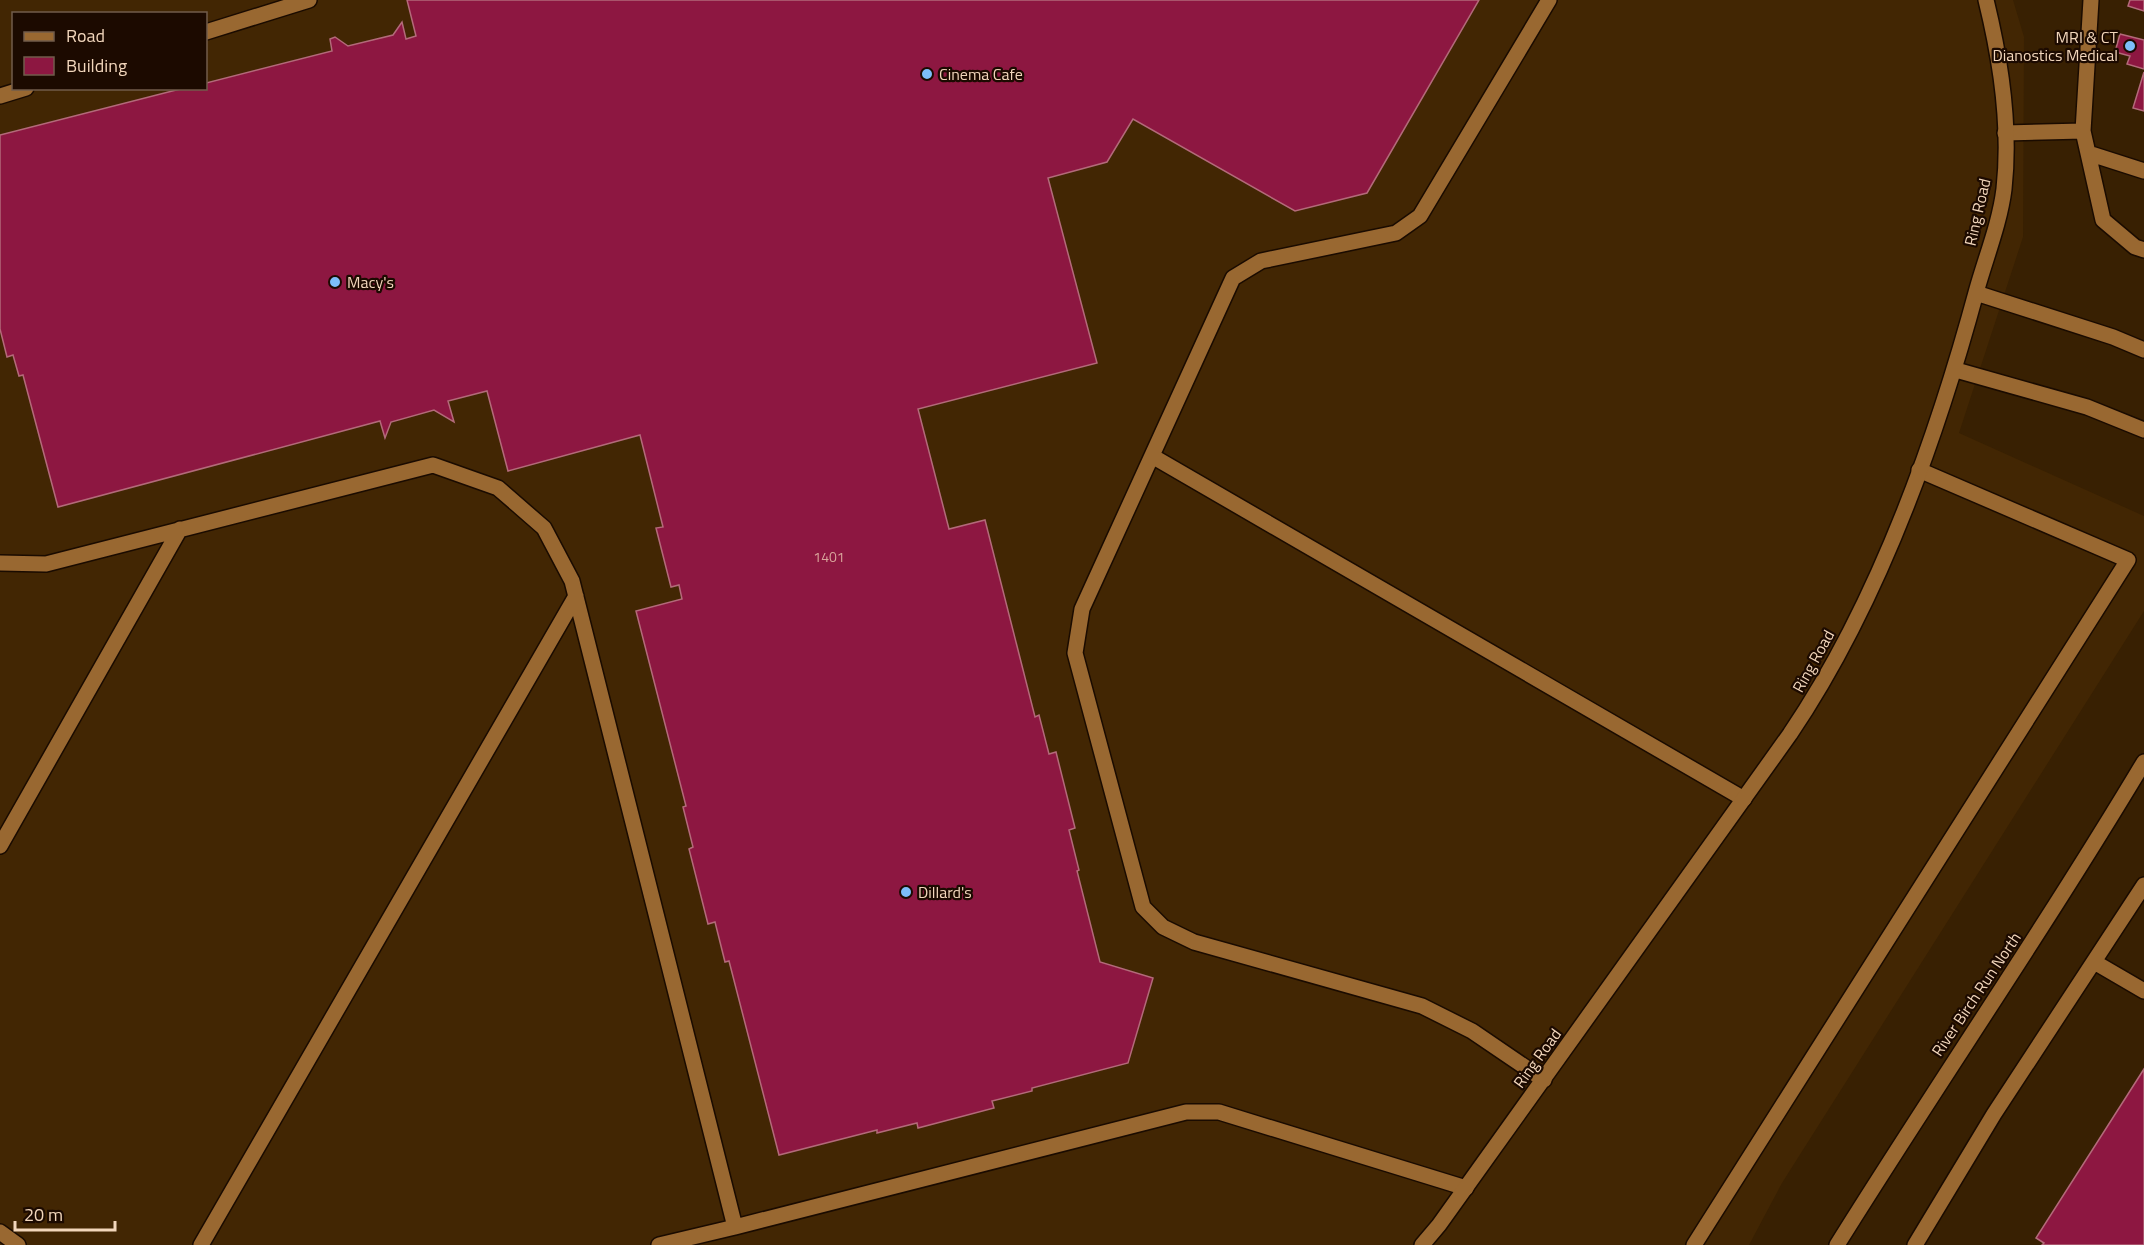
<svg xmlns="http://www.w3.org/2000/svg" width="2144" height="1245" viewBox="0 0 2144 1245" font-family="'Titillium Web',sans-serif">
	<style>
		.built { fill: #422603; fill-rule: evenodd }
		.building { fill: #8d1741; stroke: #b36a7a; stroke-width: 1.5 }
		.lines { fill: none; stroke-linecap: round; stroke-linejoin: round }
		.lane-casing { stroke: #1a0b00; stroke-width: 18 }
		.street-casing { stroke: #1a0b00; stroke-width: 18 }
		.lane { stroke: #996831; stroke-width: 15 }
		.street { stroke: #996831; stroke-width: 15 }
		.poi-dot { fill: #7cbef9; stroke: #1c0a00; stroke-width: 2 }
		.labels { text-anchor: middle; stroke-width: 4.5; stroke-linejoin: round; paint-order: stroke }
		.number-label { font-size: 14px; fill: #d9a69c }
		.poi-label { font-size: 16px; fill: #f2d6bb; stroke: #1c0a00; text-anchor: start }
		.street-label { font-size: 16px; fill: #f2d6bb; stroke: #1c0a00 }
	</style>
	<rect width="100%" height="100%" fill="#382002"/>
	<!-- built -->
	<path class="built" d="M0 0H2013L2024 37 2023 237 1959 433 2144 516V611L1782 1183 1749 1245H0ZM14 14H206V88H14Z"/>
	<!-- building -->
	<path class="building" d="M407 0H1479L1367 193 1295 211 1133 119 1107 162 1048 178 1097 363 918 409 949 529 985 520 1035 717 1039 715 1049 754 1056 752 1075 828 1069 830 1079 870 1077 871 1100 962 1153 978 1128 1063 1032 1088V1091L992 1101 994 1108 918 1128 917 1123 877 1133V1130L779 1155 729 961 725 962 715 922 708 924 689 849 693 847 683 807 686 806 636 611 682 599 679 585 671 587 656 528 663 527 640 435 508 471 487 391 448 401 454 422 434 410 391 422 385 438 380 421 58 507 23 375 19 376 13 355 7 357 0 329V135L184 88H206V83L332 51 330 39 335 37 348 46 393 35 402 22 406 39 416 36Z
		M2130 0H2144V11L2128 6Z
		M2120 34 2144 40V69L2127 64 2130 56 2115 52Z
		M2144 72V111L2133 108Z
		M2144 1069V1245H2042L2044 1243 2036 1238Z"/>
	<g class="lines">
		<defs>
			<path id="lane" d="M206 32 309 0
				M0 96 26 88
				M2083 131 2103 220 2135 247 2144 250
				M2005 133 2083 131 2091 0
				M2088 153 2144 171
				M1152 456 1744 799
				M0 563 46 564 433 465 498 488 544 528 572 581 735 1227 659 1245
				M0 846 180 529
				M1544 1080 1472 1031 1422 1006 1194 942 1163 927 1143 907 1075 653 1082 609 1233 278 1261 261 1396 233 1420 216 1549 0
				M735 1227 1186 1112H1219L1466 1188
				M0 1232 18 1245
				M201 1245 576 596
				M1694 1245 2128 560 1919 470"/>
			<path id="street" d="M1976 293 2113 337 2144 350
				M1956 370 2087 407 2144 430
				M2096 963 2144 991
				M1422 1245 1439 1225 1790 734C1878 604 1936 441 1977 289 1986 257 2000 222 2004 189 2011 126 2001 61 1986 0
				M1837 1245C1938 1083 2046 926 2144 762
				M1915 1245 1994 1114 2144 885"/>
		</defs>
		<!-- lane casing -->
		<use href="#lane" class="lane-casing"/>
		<!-- street casing -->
		<use href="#street" class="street-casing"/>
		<!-- lane -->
		<use href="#lane" class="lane"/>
		<!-- street -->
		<use href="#street" class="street"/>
	</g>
	<!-- markers -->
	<g class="poi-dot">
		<circle cx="2130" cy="46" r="6"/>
		<circle cx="927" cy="74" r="6"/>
		<circle cx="335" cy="282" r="6"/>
		<circle cx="906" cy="892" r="6"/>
	</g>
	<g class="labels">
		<!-- number labels -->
		<g class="number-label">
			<text x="829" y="562">1401</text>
		</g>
		<!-- poi labels -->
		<g class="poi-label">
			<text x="2118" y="43" text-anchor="end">MRI &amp; CT<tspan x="2118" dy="18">Dianostics Medical</tspan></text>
			<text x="939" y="80">Cinema Cafe</text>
			<text x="347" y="288">Macy's</text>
			<text x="918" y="898">Dillard's</text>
		</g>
		<!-- street labels -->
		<g class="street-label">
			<text transform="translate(1977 212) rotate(-77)" y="6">Ring Road</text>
			<text transform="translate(1813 661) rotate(-61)" y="6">Ring Road</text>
			<text transform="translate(1976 994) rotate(-56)" y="6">River Birch Run North</text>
			<text transform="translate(1537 1058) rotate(-54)" y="6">Ring Road</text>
		</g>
	</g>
	<!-- legend -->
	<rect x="12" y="12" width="195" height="78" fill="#1c0a00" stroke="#725c4b" stroke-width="1.5"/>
	<rect x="24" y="32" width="30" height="9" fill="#996831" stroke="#725c4b" stroke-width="1.5"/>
	<text x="66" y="42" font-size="18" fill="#f2d6bb">Road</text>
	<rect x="24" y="57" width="30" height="18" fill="#8d1741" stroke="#725c4b" stroke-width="1.5"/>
	<text x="66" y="72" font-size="18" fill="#f2d6bb">Building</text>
	<!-- scale -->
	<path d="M15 1221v9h100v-9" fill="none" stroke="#f2d6bb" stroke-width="3"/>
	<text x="24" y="1221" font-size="18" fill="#f2d6bb" stroke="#1c0a00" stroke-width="4.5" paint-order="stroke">20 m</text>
</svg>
